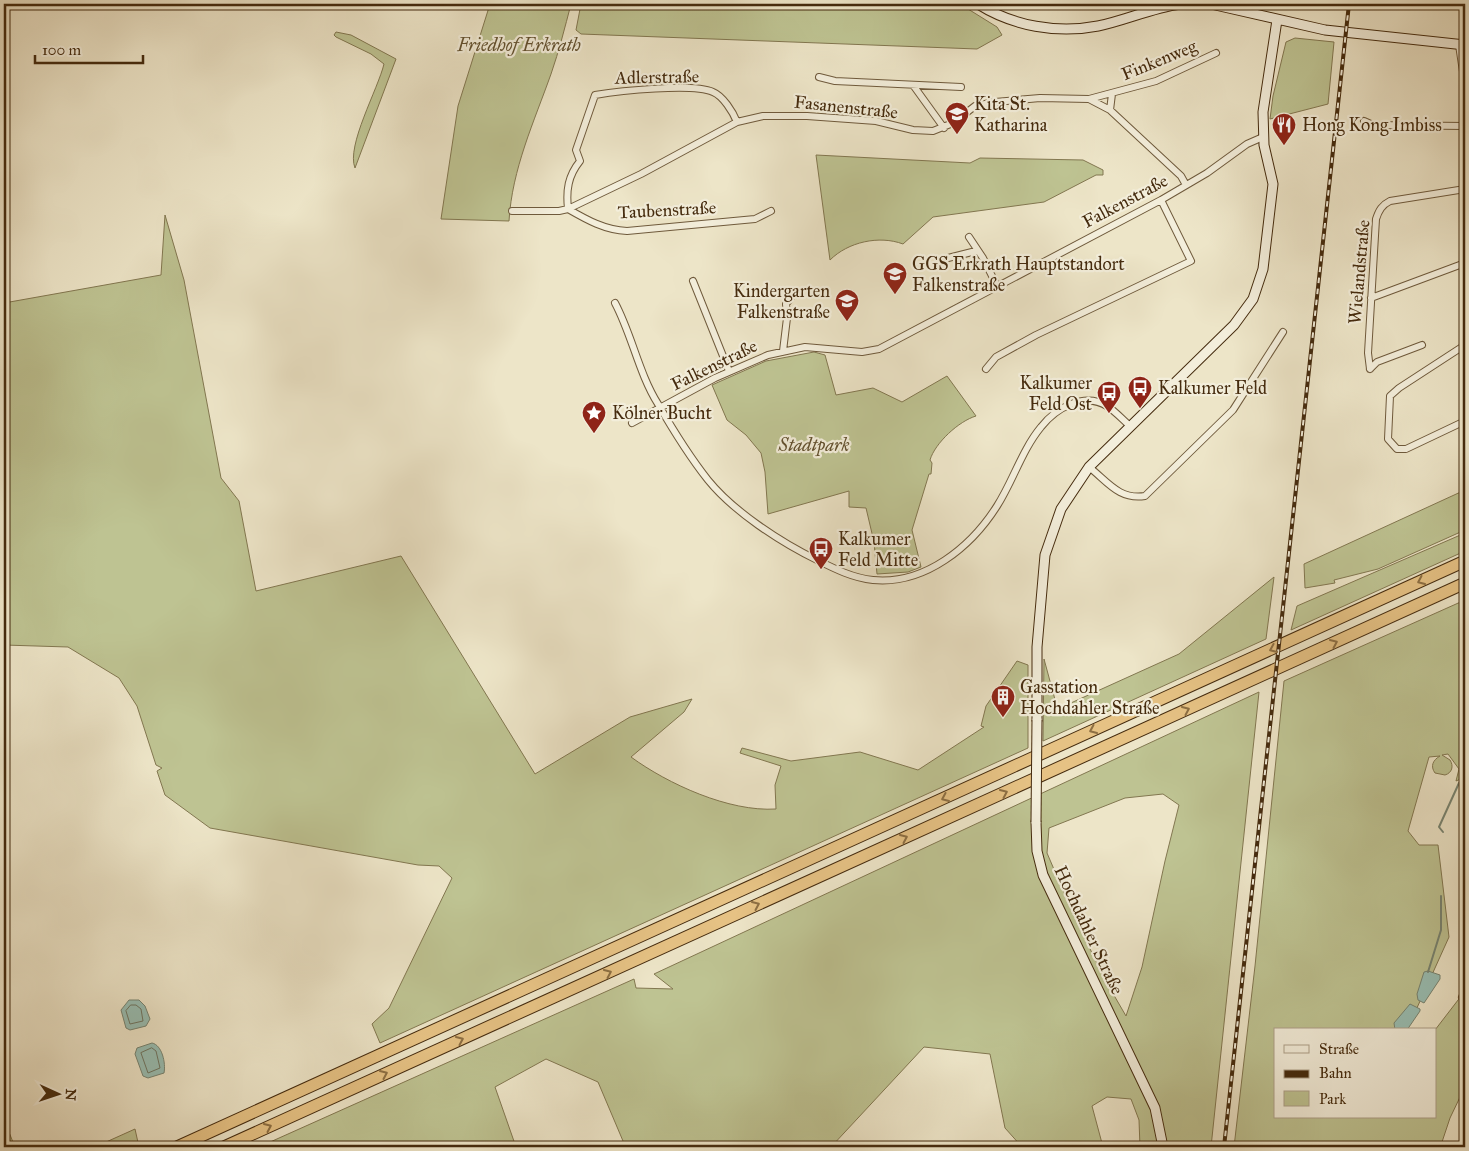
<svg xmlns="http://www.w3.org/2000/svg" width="1469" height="1151" viewBox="0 0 1469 1151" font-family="'IM FELL Great Primer',serif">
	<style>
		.green { fill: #bec392; stroke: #827750; fill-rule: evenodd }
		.water { fill: #99bfb4; stroke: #778472 }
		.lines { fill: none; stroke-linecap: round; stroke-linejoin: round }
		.shore { stroke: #6f7561; stroke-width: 1 }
		.stream { stroke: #778472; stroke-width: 2 }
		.street-casing { stroke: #6f5a3c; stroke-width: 8 }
		.secondary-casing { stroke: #452b0e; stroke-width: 11 }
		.highway-casing { stroke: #452b0e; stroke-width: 13 }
		.street { stroke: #f3eedb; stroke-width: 6 }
		.secondary { stroke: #f3eedb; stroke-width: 9 }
		.highway { stroke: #e6c284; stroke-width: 11 }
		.rail-casing { stroke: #452b0e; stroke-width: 4 }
		.rail { stroke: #f3eedb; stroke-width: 2; stroke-dasharray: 5.5; stroke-linecap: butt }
		.secondary-bridge-casing { stroke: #452b0e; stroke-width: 11; stroke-linecap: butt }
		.secondary-bridge { stroke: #f3eedb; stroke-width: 9 }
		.oneway { stroke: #8d6f43 }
		.labels { text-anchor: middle; stroke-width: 4.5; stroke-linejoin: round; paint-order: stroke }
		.park-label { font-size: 18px; font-style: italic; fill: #63512f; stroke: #f3eedb }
		.street-label { font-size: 18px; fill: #452b0e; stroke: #f3eedb }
		.poi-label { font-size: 18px; fill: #452b0e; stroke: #f3eedb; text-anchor: start }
	</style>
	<rect width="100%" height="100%" fill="#ede5c8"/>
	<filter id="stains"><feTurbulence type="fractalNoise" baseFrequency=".004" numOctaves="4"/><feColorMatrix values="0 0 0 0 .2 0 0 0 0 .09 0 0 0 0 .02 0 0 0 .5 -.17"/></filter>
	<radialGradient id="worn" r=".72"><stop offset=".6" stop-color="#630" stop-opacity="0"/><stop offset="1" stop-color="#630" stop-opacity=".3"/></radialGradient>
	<!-- green -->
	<path class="green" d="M490 4H571C565 27 559 51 551 74 534 122 512 169 509 221L441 219 458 106Z
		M581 4H960L997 27 1002 35 977 49 581 34 576 30Z
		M336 32 351 35 396 59 355 168C346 146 378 89 384 64L371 54 336 37 334 35Z
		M1295 38 1334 42 1328 104 1270 119 1273 96 1286 42Z
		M816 155 970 163 980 158 1083 160 1103 170V175H1096L1044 202 933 217 903 244C879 235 848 242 830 260Z
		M165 215 184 280 221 478 239 501 256 591 401 556 535 774 630 717 692 699 684 712 631 757C668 784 729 812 776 809L775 785 781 766 740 753 742 748 791 761 860 752 918 770 984 727 981 726 986 706 1017 661 1028 665V748L380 1043 372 1024 389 1008 452 878 439 866 418 865 210 828 165 795 157 771 162 768 156 765 137 706 119 678 68 647 4 645V303L161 275Z
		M814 352 825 355 836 395 873 388 902 402 947 376 976 416C959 421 935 443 930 460L932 463 931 474H929L912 530 921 567 908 572 877 574 874 542 866 508 849 507V491L768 514 765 472 761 453 746 435 727 420 712 385 766 361Z
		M1465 490V530L1378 569 1334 580 1335 583 1305 588 1304 564Z
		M1465 533V551L1291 630 1297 606Z
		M1274 577 1266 639 1043 741 1044 659 1057 707H1062L1179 654Z
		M1465 600V777L1456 781 1459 769 1448 754 1442 755 1450 760C1454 766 1452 773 1445 775L1435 773C1430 766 1433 760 1440 756L1429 757 1408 831 1419 845H1438L1449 937 1407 1030H1275V1117H1435V1030L1465 991V1094L1461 1095 1450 1118 1441 1145 1434 1147H1234L1255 966 1284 681Z
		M1259 692 1211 1147H1140L1139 1120 1131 1099 1107 1097 1092 1106 1103 1147H1022L1005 1128 990 1054 924 1047 831 1147H619L623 1141 598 1082 546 1059 495 1087 516 1147H259L634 979 636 988 673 989 654 974ZM1163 794 1179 805 1165 861 1142 967 1126 1016 1104 978 1071 909 1047 853 1049 828 1125 798Z
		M4 1120 15 1147H4Z
		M135 1129 139 1147H95Z"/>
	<!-- water -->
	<path class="water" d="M1428 971 1440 975V979L1424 1003 1418 1000 1417 994 1424 972Z
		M129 1000H139L145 1006 150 1019 146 1026 130 1030 126 1028 121 1010Z
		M1410 1004 1420 1009V1011L1407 1030H1395L1394 1023Z
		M152 1043C162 1045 166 1063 164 1073L148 1078 143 1076 135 1054 137 1048Z"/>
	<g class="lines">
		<!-- shore -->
		<path class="shore" d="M131 1005H136L141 1009 143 1021 130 1024 126 1011Z
			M152 1048 156 1051 160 1068 148 1073 141 1053Z"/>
		<!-- stream -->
		<path class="stream" d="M1443 832 1439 827 1459 783 1465 780
			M1428 972 1441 930V896"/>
		<defs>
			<path id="street" d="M1459 45 1465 85
				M819 77 835 81 961 87
				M913 85 944 128
				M1089 99 1156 81 1216 53
				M1110 110 1112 94
				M1364 121 1373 125 1465 126
				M568 209C566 190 568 176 580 161L576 150 595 95C619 91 692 83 713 92 723 96 733 112 737 122
				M568 209C587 220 605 230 627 231L755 219 771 211
				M512 211H559L568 209 641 174 737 122 763 116H807L876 121 913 130 933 131 953 123 975 106 995 102 1040 98 1089 99 1110 110 1181 176 1186 185
				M969 237 983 258 997 286
				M944 259 976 251
				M693 281 729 371
				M1371 298 1465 263
				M615 303C632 335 639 374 658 404 673 430 689 456 708 480 733 511 780 542 817 560 835 569 853 578 873 580 925 585 971 547 997 506 1013 481 1022 450 1041 427 1056 408 1084 392 1107 406 1115 411 1123 420 1130 426
				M1465 345 1399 388 1390 396 1388 439 1397 449H1406L1465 421
				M783 351 787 318 786 304 793 295 799 293
				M986 369 996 357 1036 335 1191 261 1161 200
				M1370 369 1368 353 1376 219C1379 210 1382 205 1390 201L1465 189
				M1370 369 1377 362 1422 345
				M632 423 715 378 768 355 805 347 862 352 879 349 1161 200 1207 173 1247 144 1263 137
				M1089 467C1108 482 1119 500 1145 496L1233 410 1283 332
				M1462 997 1465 991"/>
			<path id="secondary" d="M978 4C1013 26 1057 34 1098 26 1126 20 1152 8 1180 4
				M1211 4 1325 30 1465 45
				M1037 720V647L1045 555 1061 509 1089 467 1234 325 1253 299 1263 269 1273 184 1264 145 1263 112 1277 20
				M1036 822 1037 851 1043 875 1155 1108 1163 1147"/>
			<path id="highway" d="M177 1147 1465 561
				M224 1147 1465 583"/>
		</defs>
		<!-- street casing -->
		<use href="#street" class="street-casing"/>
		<!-- secondary casing -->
		<use href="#secondary" class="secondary-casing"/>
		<!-- highway casing -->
		<use href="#highway" class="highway-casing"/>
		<!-- street -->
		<use href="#street" class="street"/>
		<!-- secondary -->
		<use href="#secondary" class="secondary"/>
		<!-- highway -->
		<use href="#highway" class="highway"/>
		<defs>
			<path id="rail" d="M1224 1147 1349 4"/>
		</defs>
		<!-- rail casing -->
		<use href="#rail" class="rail-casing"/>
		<!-- rail -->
		<use href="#rail" class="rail"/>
		<defs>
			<path id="secondary-bridge" d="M1036 822 1037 720"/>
		</defs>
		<!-- secondary-bridge casing -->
		<use href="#secondary-bridge" class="secondary-bridge-casing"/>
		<!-- secondary-bridge -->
		<use href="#secondary-bridge" class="secondary-bridge"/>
	</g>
	<!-- one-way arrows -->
	<defs><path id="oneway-chevron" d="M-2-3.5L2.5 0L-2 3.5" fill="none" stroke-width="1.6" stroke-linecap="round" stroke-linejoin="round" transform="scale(1.25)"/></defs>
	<g class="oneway">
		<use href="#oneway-chevron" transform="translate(1421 581) rotate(156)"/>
		<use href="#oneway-chevron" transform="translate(1334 643) rotate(-24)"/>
		<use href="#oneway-chevron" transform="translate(1273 649) rotate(156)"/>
		<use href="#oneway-chevron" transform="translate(1186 710) rotate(-24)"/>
		<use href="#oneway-chevron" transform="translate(1093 730) rotate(156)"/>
		<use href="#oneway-chevron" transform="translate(1004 793) rotate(-24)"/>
		<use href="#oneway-chevron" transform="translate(945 798) rotate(156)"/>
		<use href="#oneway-chevron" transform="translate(904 838) rotate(-24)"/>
		<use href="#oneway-chevron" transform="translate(756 905) rotate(-24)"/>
		<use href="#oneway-chevron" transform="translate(608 973) rotate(-24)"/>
		<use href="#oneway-chevron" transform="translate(460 1040) rotate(-24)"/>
		<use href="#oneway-chevron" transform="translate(384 1074) rotate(-24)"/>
		<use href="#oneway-chevron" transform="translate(268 1127) rotate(-24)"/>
	</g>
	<!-- icons -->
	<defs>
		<symbol id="school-pin" viewBox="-11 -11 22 30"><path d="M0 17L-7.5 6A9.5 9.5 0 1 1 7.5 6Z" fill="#8f2418" stroke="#f3eedb"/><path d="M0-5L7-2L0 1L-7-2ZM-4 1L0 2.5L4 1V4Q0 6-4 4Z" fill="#fff"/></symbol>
		<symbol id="restaurant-pin" viewBox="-11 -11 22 30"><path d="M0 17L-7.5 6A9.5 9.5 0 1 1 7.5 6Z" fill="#8f2418" stroke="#f3eedb"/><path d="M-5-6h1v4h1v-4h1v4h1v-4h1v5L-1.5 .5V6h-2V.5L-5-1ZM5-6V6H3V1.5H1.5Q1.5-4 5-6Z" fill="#fff"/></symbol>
		<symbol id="bus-pin" viewBox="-11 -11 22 30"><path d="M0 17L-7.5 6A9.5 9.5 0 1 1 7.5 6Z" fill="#8f2418" stroke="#f3eedb"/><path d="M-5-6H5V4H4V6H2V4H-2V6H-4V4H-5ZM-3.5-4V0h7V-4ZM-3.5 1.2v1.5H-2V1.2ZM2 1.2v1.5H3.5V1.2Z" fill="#fff"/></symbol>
		<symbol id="sight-pin" viewBox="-11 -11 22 30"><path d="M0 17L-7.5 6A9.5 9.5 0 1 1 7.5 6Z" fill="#8f2418" stroke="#f3eedb"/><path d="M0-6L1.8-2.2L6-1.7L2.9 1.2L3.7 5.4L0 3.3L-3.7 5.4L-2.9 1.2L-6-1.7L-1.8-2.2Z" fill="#fff"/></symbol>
		<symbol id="building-pin" viewBox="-11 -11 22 30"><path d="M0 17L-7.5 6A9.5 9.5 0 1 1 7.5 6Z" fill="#8f2418" stroke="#f3eedb"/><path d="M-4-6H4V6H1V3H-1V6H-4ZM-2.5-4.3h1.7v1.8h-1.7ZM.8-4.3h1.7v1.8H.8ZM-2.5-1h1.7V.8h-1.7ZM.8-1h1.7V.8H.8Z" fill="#fff"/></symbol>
	</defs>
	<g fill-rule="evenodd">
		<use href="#school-pin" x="943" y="100" width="28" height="38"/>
		<use href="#restaurant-pin" x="1270" y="111" width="28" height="38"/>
		<use href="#school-pin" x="881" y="260" width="28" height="38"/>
		<use href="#school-pin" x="833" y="287" width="28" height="38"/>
		<use href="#bus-pin" x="1126" y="374" width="28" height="38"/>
		<use href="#bus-pin" x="1095" y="379" width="28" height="38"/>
		<use href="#sight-pin" x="580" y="399" width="28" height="38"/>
		<use href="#bus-pin" x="807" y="535" width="28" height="38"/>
		<use href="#building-pin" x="989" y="683" width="28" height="38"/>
	</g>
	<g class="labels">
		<!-- park labels -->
		<g class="park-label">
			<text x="519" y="51">Friedhof Erkrath</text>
			<text x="814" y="451">Stadtpark</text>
		</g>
		<!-- street labels -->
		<g class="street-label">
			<text transform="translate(1159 60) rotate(-22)" y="6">Finkenweg</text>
			<text transform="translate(657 77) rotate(-1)" y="6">Adlerstraße</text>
			<text transform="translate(846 107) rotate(6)" y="6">Fasanenstraße</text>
			<text transform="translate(1125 201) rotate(-28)" y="6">Falkenstraße</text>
			<text transform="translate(667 210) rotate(-3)" y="6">Taubenstraße</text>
			<text transform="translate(1359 272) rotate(-85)" y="6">Wielandstraße</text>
			<text transform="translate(714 365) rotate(-26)" y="6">Falkenstraße</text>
			<text transform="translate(1089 930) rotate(65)" y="6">Hochdahler Straße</text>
		</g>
		<!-- poi labels -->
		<g class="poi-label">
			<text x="974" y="110">Kita St.<tspan x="974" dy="21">Katharina</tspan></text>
			<text x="1302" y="131">Hong Kong Imbiss</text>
			<text x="912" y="270">GGS Erkrath Hauptstandort<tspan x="912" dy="21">Falkenstraße</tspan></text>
			<text x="830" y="297" text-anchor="end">Kindergarten<tspan x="830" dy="21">Falkenstraße</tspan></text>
			<text x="1092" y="389" text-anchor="end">Kalkumer<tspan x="1092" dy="21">Feld Ost</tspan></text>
			<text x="1158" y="394">Kalkumer Feld</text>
			<text x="612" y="419">Kölner Bucht</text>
			<text x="838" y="545">Kalkumer<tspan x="838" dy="21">Feld Mitte</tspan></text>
			<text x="1020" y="693">Gasstation<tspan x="1020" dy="21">Hochdahler Straße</tspan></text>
		</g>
	</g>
	<!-- margin -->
	<rect width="1469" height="1151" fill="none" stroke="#ede5c8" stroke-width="20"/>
	<rect x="5" y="5" width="1459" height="1141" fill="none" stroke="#452b0e" stroke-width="2.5"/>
	<rect x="10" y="10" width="1449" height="1131" fill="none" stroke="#452b0e"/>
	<!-- legend -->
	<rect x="1274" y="1028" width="162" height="90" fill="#f3eedb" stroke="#ada089"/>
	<rect x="1284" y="1045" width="25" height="8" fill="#f3eedb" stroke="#ada089"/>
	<text x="1319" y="1054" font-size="15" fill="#452b0e">Straße</text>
	<rect x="1284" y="1070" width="25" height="8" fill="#452b0e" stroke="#ada089"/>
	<text x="1319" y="1078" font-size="15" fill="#452b0e">Bahn</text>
	<rect x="1284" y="1091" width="25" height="15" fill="#bec392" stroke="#ada089"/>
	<text x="1319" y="1104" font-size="15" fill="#452b0e">Park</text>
	<!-- north arrow -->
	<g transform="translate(58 1094) rotate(93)" stroke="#f3eedb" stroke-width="4" paint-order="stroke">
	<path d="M0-4L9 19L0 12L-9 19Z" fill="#452b0e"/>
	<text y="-8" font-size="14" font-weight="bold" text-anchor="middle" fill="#452b0e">N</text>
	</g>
	<!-- scale -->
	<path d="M35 55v8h108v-8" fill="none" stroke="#452b0e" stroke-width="2.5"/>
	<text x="42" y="55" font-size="15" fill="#452b0e" stroke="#f3eedb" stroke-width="4" paint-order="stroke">100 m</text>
	<rect width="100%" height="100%" filter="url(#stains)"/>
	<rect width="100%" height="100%" fill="url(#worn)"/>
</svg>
